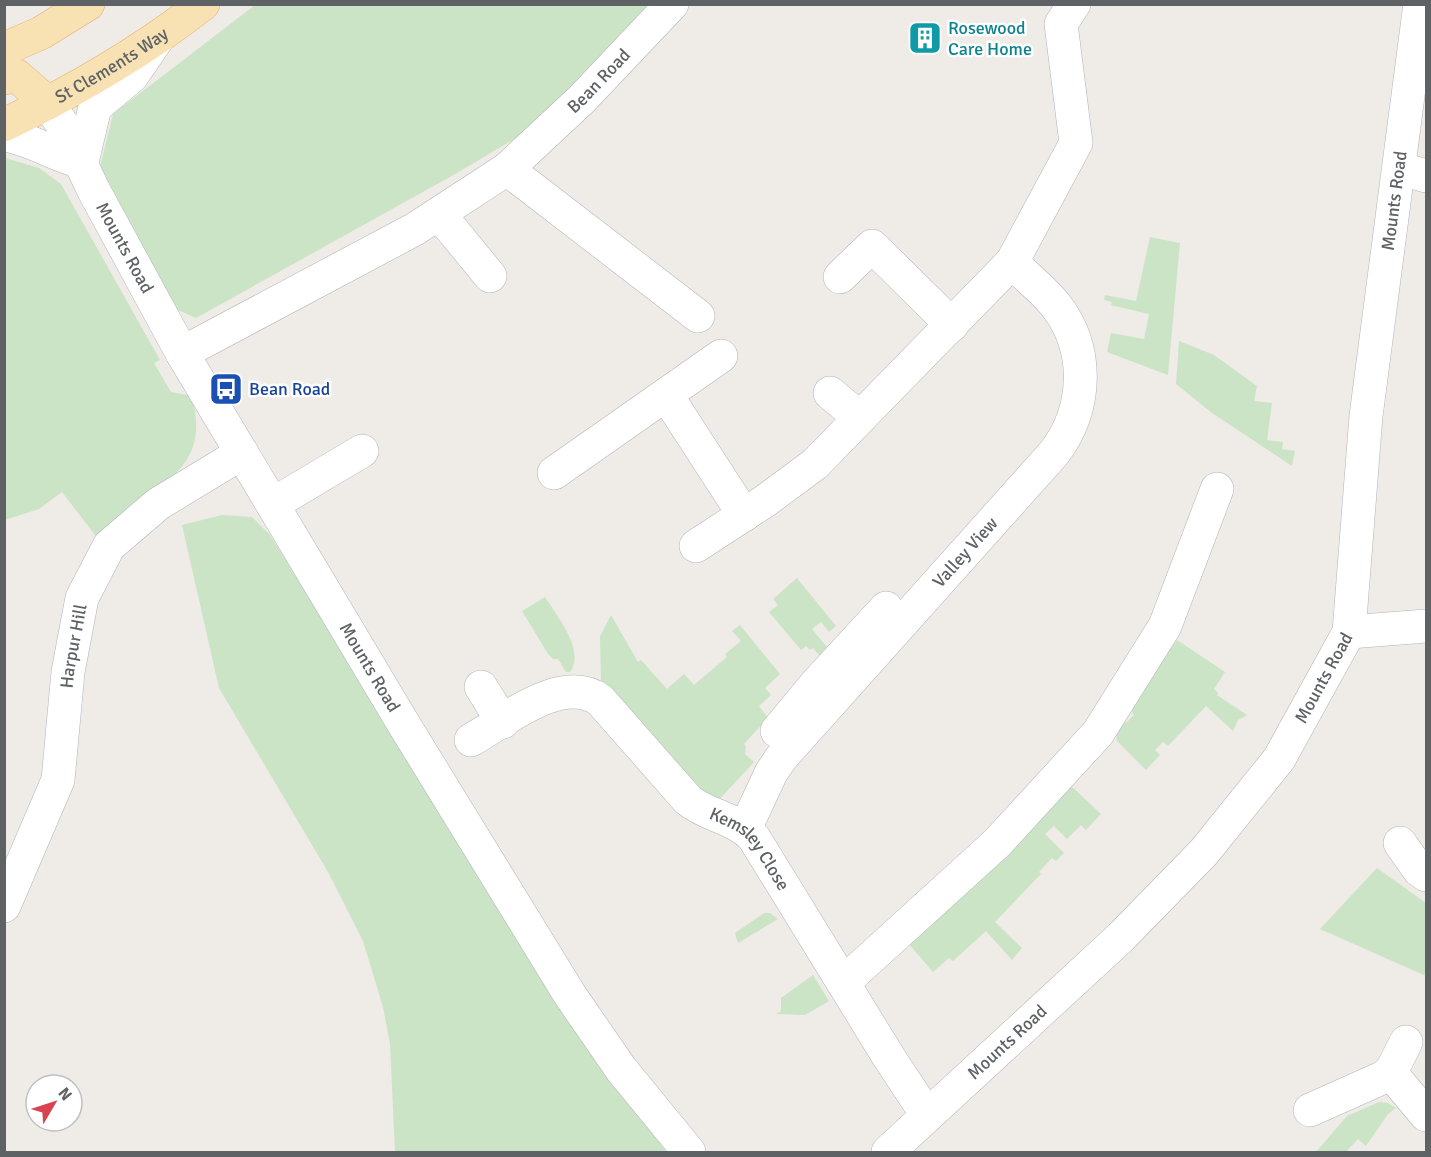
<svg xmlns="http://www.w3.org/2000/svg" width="1431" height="1157" viewBox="0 0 1431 1157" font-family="Signika,sans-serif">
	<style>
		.green { fill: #cbe4c5 }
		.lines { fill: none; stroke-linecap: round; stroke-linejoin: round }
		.minor-casing { stroke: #b2b4b7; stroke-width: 34 }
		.major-casing { stroke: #e5ad69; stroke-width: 34 }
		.minor { stroke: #fff; stroke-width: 33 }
		.major { stroke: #f8e1b3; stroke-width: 33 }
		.labels { text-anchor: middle; stroke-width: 5; stroke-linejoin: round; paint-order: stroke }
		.culture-label { font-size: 18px; fill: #0d838f; stroke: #fff; text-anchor: start }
		.street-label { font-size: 18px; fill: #5e6265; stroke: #fff }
		.transit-label { font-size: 18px; fill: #164399; stroke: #fff; text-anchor: start }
	</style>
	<rect width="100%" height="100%" fill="#efebe7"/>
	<!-- green -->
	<path class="green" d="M255 5H649L541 123 457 173 196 318 178 310 166 293 111 193 100 167 113 114Z
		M5 158 39 168 61 184 160 360 154 363 171 392 192 396C205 449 187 466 148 498 131 511 115 525 98 539L62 492 39 509 5 520Z
		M1150 237 1180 243 1168 375 1107 352 1111 333 1144 339 1149 314 1111 305 1112 302 1104 300 1105 295 1136 301Z
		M1179 341 1214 355 1257 386 1254 401 1272 403 1267 440 1283 442 1282 449 1295 451 1292 466 1212 413 1176 384Z
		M222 515 252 517 270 535 567 1014 666 1152H395L390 1044 383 1007 363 941 328 872 219 688 182 525Z
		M797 578 836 626 829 632 821 622 812 629 831 652 826 664 813 648 810 650 806 646 801 650 769 612 778 605 773 599Z
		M545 597C556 615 586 650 570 672H566L558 659H553L548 654 522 611Z
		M611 615 638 662 641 660 667 689 684 674 694 685 727 657 725 654 741 641 732 631 740 625 780 674 765 688 771 695 759 706 768 718 744 744 746 747 745 754 754 762 716 803H709L601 685 600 636Z
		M1177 640 1225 672 1214 689 1218 693 1217 695 1247 715 1238 720 1233 731 1206 706 1168 746 1163 742 1155 750 1160 755 1146 770 1117 741 1116 731 1124 720 1126 723 1134 715 1131 710 1147 681Z
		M1069 784 1101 814 1086 830 1081 825 1067 839 1054 826 1045 834 1064 853 1056 861 1052 858 1039 872 1041 874 995 922 1022 948 1012 960 986 931 953 961 949 958 933 972 908 943 979 876 983 879Z
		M1377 868 1426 903V976L1320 929Z
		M764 913H770L778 919 738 943 735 933Z
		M813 975 829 1001 805 1015 776 1014 781 1011V998Z
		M1379 1102 1388 1103 1396 1108 1388 1114 1366 1146 1358 1139 1346 1152H1316L1347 1116Z"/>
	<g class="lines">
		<defs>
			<g id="minor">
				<path id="s1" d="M48 103 62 124 94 191 182 353 403 723 570 995 621 1069 689 1152"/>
				<path d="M4 135C32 139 55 156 82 162"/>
				<path d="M82 162 95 107 132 76 156 41"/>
				<path d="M1399 168 1426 176"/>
				<path d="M507 169 698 316"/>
				<path d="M440 215 490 276"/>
				<path d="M840 277 872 246 952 325"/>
				<path id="s2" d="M182 353 415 229 507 169 582 99 672 4"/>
				<path d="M830 393 860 418"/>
				<path d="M667 396 744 515"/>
				<path d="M554 473 721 356"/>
				<path d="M273 504 362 451"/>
				<path d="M696 546 765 501 815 464 1012 262 1076 143 1061 24 1074 4"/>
				<path d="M1349 632 1426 626"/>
				<path d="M481 687 503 722"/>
				<path d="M777 731 815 685 886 608"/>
				<path id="s3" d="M471 740C506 720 562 673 600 700L688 800C707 816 737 818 754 838L890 1059 927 1115"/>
				<path id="s4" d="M745 829 771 773 781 758 1054 453C1087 410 1090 351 1057 307 1045 291 1026 277 1012 262"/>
				<path d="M1400 843 1419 870 1426 875"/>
				<path id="s5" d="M4 906 58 780 68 672 82 598 109 546 158 504 242 453"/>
				<path d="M843 983 997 843 1098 733 1165 626 1217 489"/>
				<path d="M1390 1072 1426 1115"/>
				<path d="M1310 1110 1384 1077 1392 1070 1406 1042"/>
				<path id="s6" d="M888 1152 1120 938 1204 852 1279 759 1349 632 1366 416 1420 4"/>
			</g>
			<g id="major">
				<path d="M4 49 41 33 88 4"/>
				<path d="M4 78 17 76 48 103"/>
				<path id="s7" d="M4 125C74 91 142 52 203 4"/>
			</g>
		</defs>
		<!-- minor casing -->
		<use href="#minor" class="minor-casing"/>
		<!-- major casing -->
		<use href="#major" class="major-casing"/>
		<!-- minor -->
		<use href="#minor" class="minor"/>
		<!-- major -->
		<use href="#major" class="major"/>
	</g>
	<!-- icons -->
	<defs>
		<symbol id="building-square" viewBox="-11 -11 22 22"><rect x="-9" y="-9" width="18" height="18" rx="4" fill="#0f9aa8" stroke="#fff"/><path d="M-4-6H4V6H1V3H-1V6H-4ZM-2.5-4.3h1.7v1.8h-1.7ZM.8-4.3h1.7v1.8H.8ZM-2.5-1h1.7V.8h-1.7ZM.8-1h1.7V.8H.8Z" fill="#fff"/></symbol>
		<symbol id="bus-square" viewBox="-11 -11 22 22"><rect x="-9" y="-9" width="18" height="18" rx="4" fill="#1a4fb4" stroke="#fff"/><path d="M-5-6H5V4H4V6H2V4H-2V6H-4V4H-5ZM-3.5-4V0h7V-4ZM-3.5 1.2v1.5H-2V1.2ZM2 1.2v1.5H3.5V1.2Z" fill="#fff"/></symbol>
	</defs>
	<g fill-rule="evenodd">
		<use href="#building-square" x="906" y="19" width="38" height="38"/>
		<use href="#bus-square" x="207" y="370" width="38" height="38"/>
	</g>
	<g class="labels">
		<!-- culture labels -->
		<g class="culture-label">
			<text x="948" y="34">Rosewood<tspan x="948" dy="21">Care Home</tspan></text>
		</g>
		<!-- street labels -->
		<g class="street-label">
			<text dy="6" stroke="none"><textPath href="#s7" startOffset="123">St Clements Way</textPath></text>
			<text dy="6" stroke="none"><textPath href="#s2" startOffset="501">Bean Road</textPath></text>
			<text dy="6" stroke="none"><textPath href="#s6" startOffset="1134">Mounts Road</textPath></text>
			<text dy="6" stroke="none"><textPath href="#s1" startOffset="164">Mounts Road</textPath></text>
			<text dy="6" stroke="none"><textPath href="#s4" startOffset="356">Valley View</textPath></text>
			<text dy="6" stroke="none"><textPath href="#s5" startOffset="272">Harpur Hill</textPath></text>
			<text dy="6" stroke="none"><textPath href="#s1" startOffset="650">Mounts Road</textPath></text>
			<text dy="6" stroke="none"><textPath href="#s6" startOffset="648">Mounts Road</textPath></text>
			<text dy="6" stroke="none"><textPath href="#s3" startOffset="357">Kemsley Close</textPath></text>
			<text dy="6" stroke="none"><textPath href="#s6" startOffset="162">Mounts Road</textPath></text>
		</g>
		<!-- transit labels -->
		<g class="transit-label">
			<text x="249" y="395">Bean Road</text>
		</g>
	</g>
	<!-- border -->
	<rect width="1431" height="1157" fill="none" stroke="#5e6265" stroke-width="12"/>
	<!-- north arrow -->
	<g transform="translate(54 1103) rotate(51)"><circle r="28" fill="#ffffff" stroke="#bfc0c1" stroke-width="1.5"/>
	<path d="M0-4.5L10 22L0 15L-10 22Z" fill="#da4250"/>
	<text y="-9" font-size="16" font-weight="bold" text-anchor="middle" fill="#5e6265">N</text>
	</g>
</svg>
